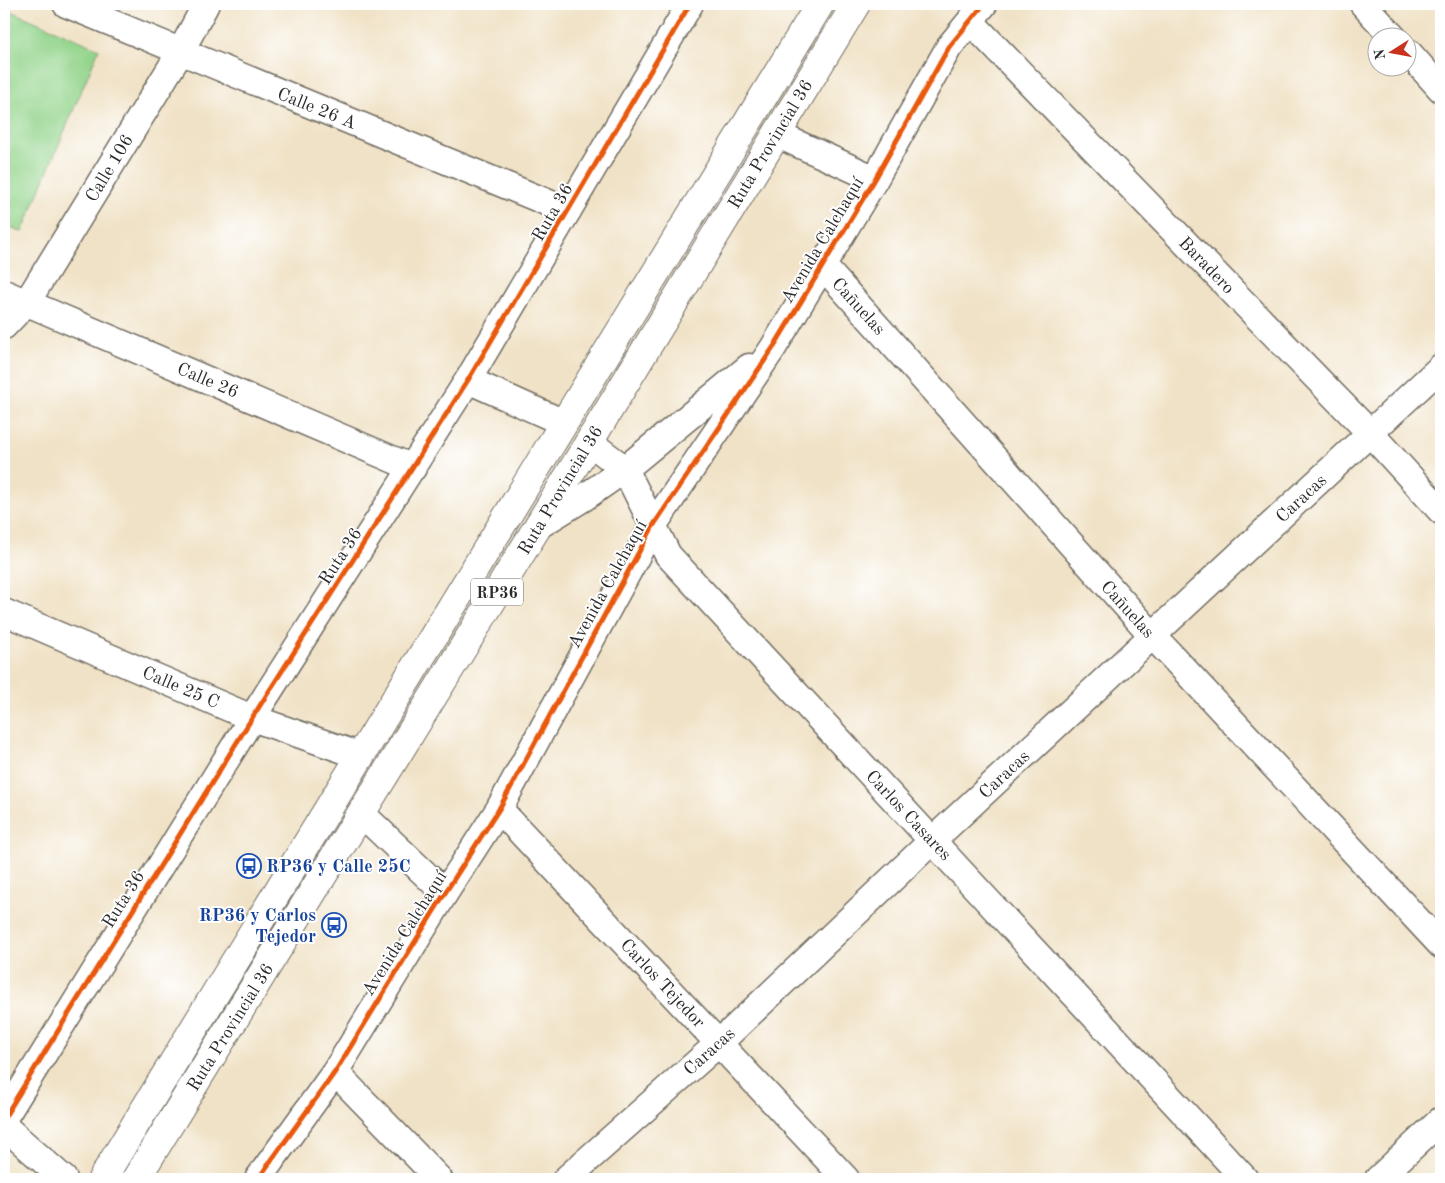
<svg xmlns="http://www.w3.org/2000/svg" width="1445" height="1183" viewBox="0 0 1445 1183" font-family="'Old Standard TT',serif">
	<style>
		.green { fill: #93d48b; stroke: #5f805b }
		.lines { fill: none; stroke-linecap: round; stroke-linejoin: round }
		.minor-casing { stroke: #706b61; stroke-width: 29 }
		.primary-casing { stroke: #706b61; stroke-width: 30 }
		.minor { stroke: #fff; stroke-width: 26 }
		.primary { stroke: #fff; stroke-width: 28 }
		.cycleway-casing { stroke: #fff; stroke-width: 8 }
		.cycleway { stroke: #e8590c; stroke-width: 5 }
		.labels { text-anchor: middle; stroke-width: 4; stroke-linejoin: round; paint-order: stroke }
		.shield { fill: #fff; stroke: #6b6b6b; stroke-width: 1 }
		.shield-label { font-size: 16px; font-weight: bold; fill: #2b2b2b }
		.street-label { font-size: 18px; fill: #2b2b2b; stroke: #fff }
		.transit-label { font-size: 18px; font-weight: bold; fill: #164399; stroke: #fff; text-anchor: start }
	</style>
	<rect width="100%" height="100%" fill="#fff"/>
	<filter id="ink" filterUnits="userSpaceOnUse"><feTurbulence type="fractalNoise" baseFrequency=".02" numOctaves="2"/><feDisplacementMap in="SourceGraphic" scale="10" xChannelSelector="R" yChannelSelector="G"/><feConvolveMatrix kernelMatrix="1 2 1 2 8 2 1 2 1" color-interpolation-filters="sRGB"/></filter>
	<filter id="wash" filterUnits="userSpaceOnUse"><feTurbulence type="fractalNoise" baseFrequency=".0096" numOctaves="4" result="noise"/><feDisplacementMap in="SourceGraphic" scale="20" xChannelSelector="R" yChannelSelector="G"/><feGaussianBlur stdDeviation="1.12" result="paint"/><feColorMatrix in="noise" values="0 0 0 0 0 0 0 0 0 0 0 0 0 0 0 0 0 1.4 0 .05"/><feComposite in="paint" operator="in"/></filter>
	<g filter="url(#wash)">
		<rect width="100%" height="100%" fill="#f0e2c6"/>
		<!-- green -->
		<path class="green" d="M4 8 99 49 22 232 4 224Z"/>
	</g>
	<g filter="url(#ink)">
		<g class="lines">
			<defs>
				<path id="minor" d="M66 4 568 211
					M1363 4 1394 38
					M970 21 1371 434 1441 511
					M1408 52 1441 89
					M776 134 875 179
					M823 266 1153 636 1441 945
					M4 293 413 468
					M4 326 27 302 181 51 206 4
					M468 380 564 423
					M589 442 625 469 668 555 1245 1179
					M538 526 582 499 625 469 749 367
					M4 612 252 718 361 756
					M499 809 846 1179
					M361 813 445 893
					M335 1072 439 1179
					M4 1118 252 718 468 380 690 4
					M4 1126 64 1179
					M258 1179 335 1072 445 893 499 809 653 526 773 348 875 179 949 47 984 4
					M566 1179 719 1043 933 840 1441 367
					M1378 1179 1441 1120"/>
				<path id="primary" d="M102 1179 820 4
					M136 1179 538 526 856 4"/>
			</defs>
			<!-- minor casing -->
			<use href="#minor" class="minor-casing"/>
			<!-- primary casing -->
			<use href="#primary" class="primary-casing"/>
			<!-- minor -->
			<use href="#minor" class="minor"/>
			<!-- primary -->
			<use href="#primary" class="primary"/>
			<defs>
				<path id="cycleway" d="M4 1118 252 718 468 380 690 4
					M258 1179 335 1072 445 893 499 809 653 526 773 348 875 179 949 47 984 4"/>
			</defs>
			<!-- cycleway casing -->
			<use href="#cycleway" class="cycleway-casing"/>
			<!-- cycleway -->
			<use href="#cycleway" class="cycleway"/>
		</g>
	</g>
	<!-- icons -->
	<defs>
		<symbol id="bus-ring" viewBox="-11 -11 22 22"><circle r="9.5" fill="#fff" stroke="#1a4fb4" stroke-width="1.5"/><path d="M-5-6H5V4H4V6H2V4H-2V6H-4V4H-5ZM-3.5-4V0h7V-4ZM-3.5 1.2v1.5H-2V1.2ZM2 1.2v1.5H3.5V1.2Z" fill="#1a4fb4"/></symbol>
	</defs>
	<g fill-rule="evenodd">
		<use href="#bus-ring" x="235" y="852" width="28" height="28"/>
		<use href="#bus-ring" x="320" y="911" width="28" height="28"/>
	</g>
	<g class="labels">
		<!-- shield labels -->
		<rect class="shield" x="471" y="578.5" width="52" height="27" rx="4"/>
		<g class="shield-label">
			<text x="497" y="598">RP36</text>
		</g>
		<!-- street labels -->
		<g class="street-label">
			<text transform="translate(317 108) rotate(22)" y="6">Calle 26 A</text>
			<text transform="translate(770 144) rotate(-59)" y="6">Ruta Provincial 36</text>
			<text transform="translate(109 168) rotate(-59)" y="6">Calle 106</text>
			<text transform="translate(552 212) rotate(-60)" y="6">Ruta 36</text>
			<text transform="translate(822 240) rotate(-59)" y="6">Avenida Calchaquí</text>
			<text transform="translate(1207 265) rotate(46)" y="6">Baradero</text>
			<text transform="translate(859 306) rotate(48)" y="6">Cañuelas</text>
			<text transform="translate(208 380) rotate(23)" y="6">Calle 26</text>
			<text transform="translate(560 490) rotate(-59)" y="6">Ruta Provincial 36</text>
			<text transform="translate(1301 498) rotate(-43)" y="6">Caracas</text>
			<text transform="translate(340 556) rotate(-57)" y="6">Ruta 36</text>
			<text transform="translate(607 584) rotate(-61)" y="6">Avenida Calchaquí</text>
			<text transform="translate(1128 609) rotate(48)" y="6">Cañuelas</text>
			<text transform="translate(181 687) rotate(23)" y="6">Calle 25 C</text>
			<text transform="translate(1004 774) rotate(-43)" y="6">Caracas</text>
			<text transform="translate(909 815) rotate(47)" y="6">Carlos Casares</text>
			<text transform="translate(123 899) rotate(-58)" y="6">Ruta 36</text>
			<text transform="translate(404 933) rotate(-58)" y="6">Avenida Calchaquí</text>
			<text transform="translate(663 983) rotate(47)" y="6">Carlos Tejedor</text>
			<text transform="translate(230 1027) rotate(-58)" y="6">Ruta Provincial 36</text>
			<text transform="translate(709 1051) rotate(-42)" y="6">Caracas</text>
		</g>
		<!-- transit labels -->
		<g class="transit-label">
			<text x="266" y="872">RP36 y Calle 25C</text>
			<text x="316" y="921" text-anchor="end">RP36 y Carlos<tspan x="316" dy="21">Tejedor</tspan></text>
		</g>
	</g>
	<!-- margin -->
	<rect width="1445" height="1183" fill="none" stroke="#fff" stroke-width="20"/>
	<!-- north arrow -->
	<g transform="translate(1392 52) rotate(259)"><circle r="24" fill="#ffffff" stroke="#aaaaaa"/>
	<path d="M0-4L9 19L0 12L-9 19Z" fill="#c8321e"/>
	<text y="-8" font-size="14" font-weight="bold" text-anchor="middle" fill="#2b2b2b">N</text>
	</g>
</svg>
